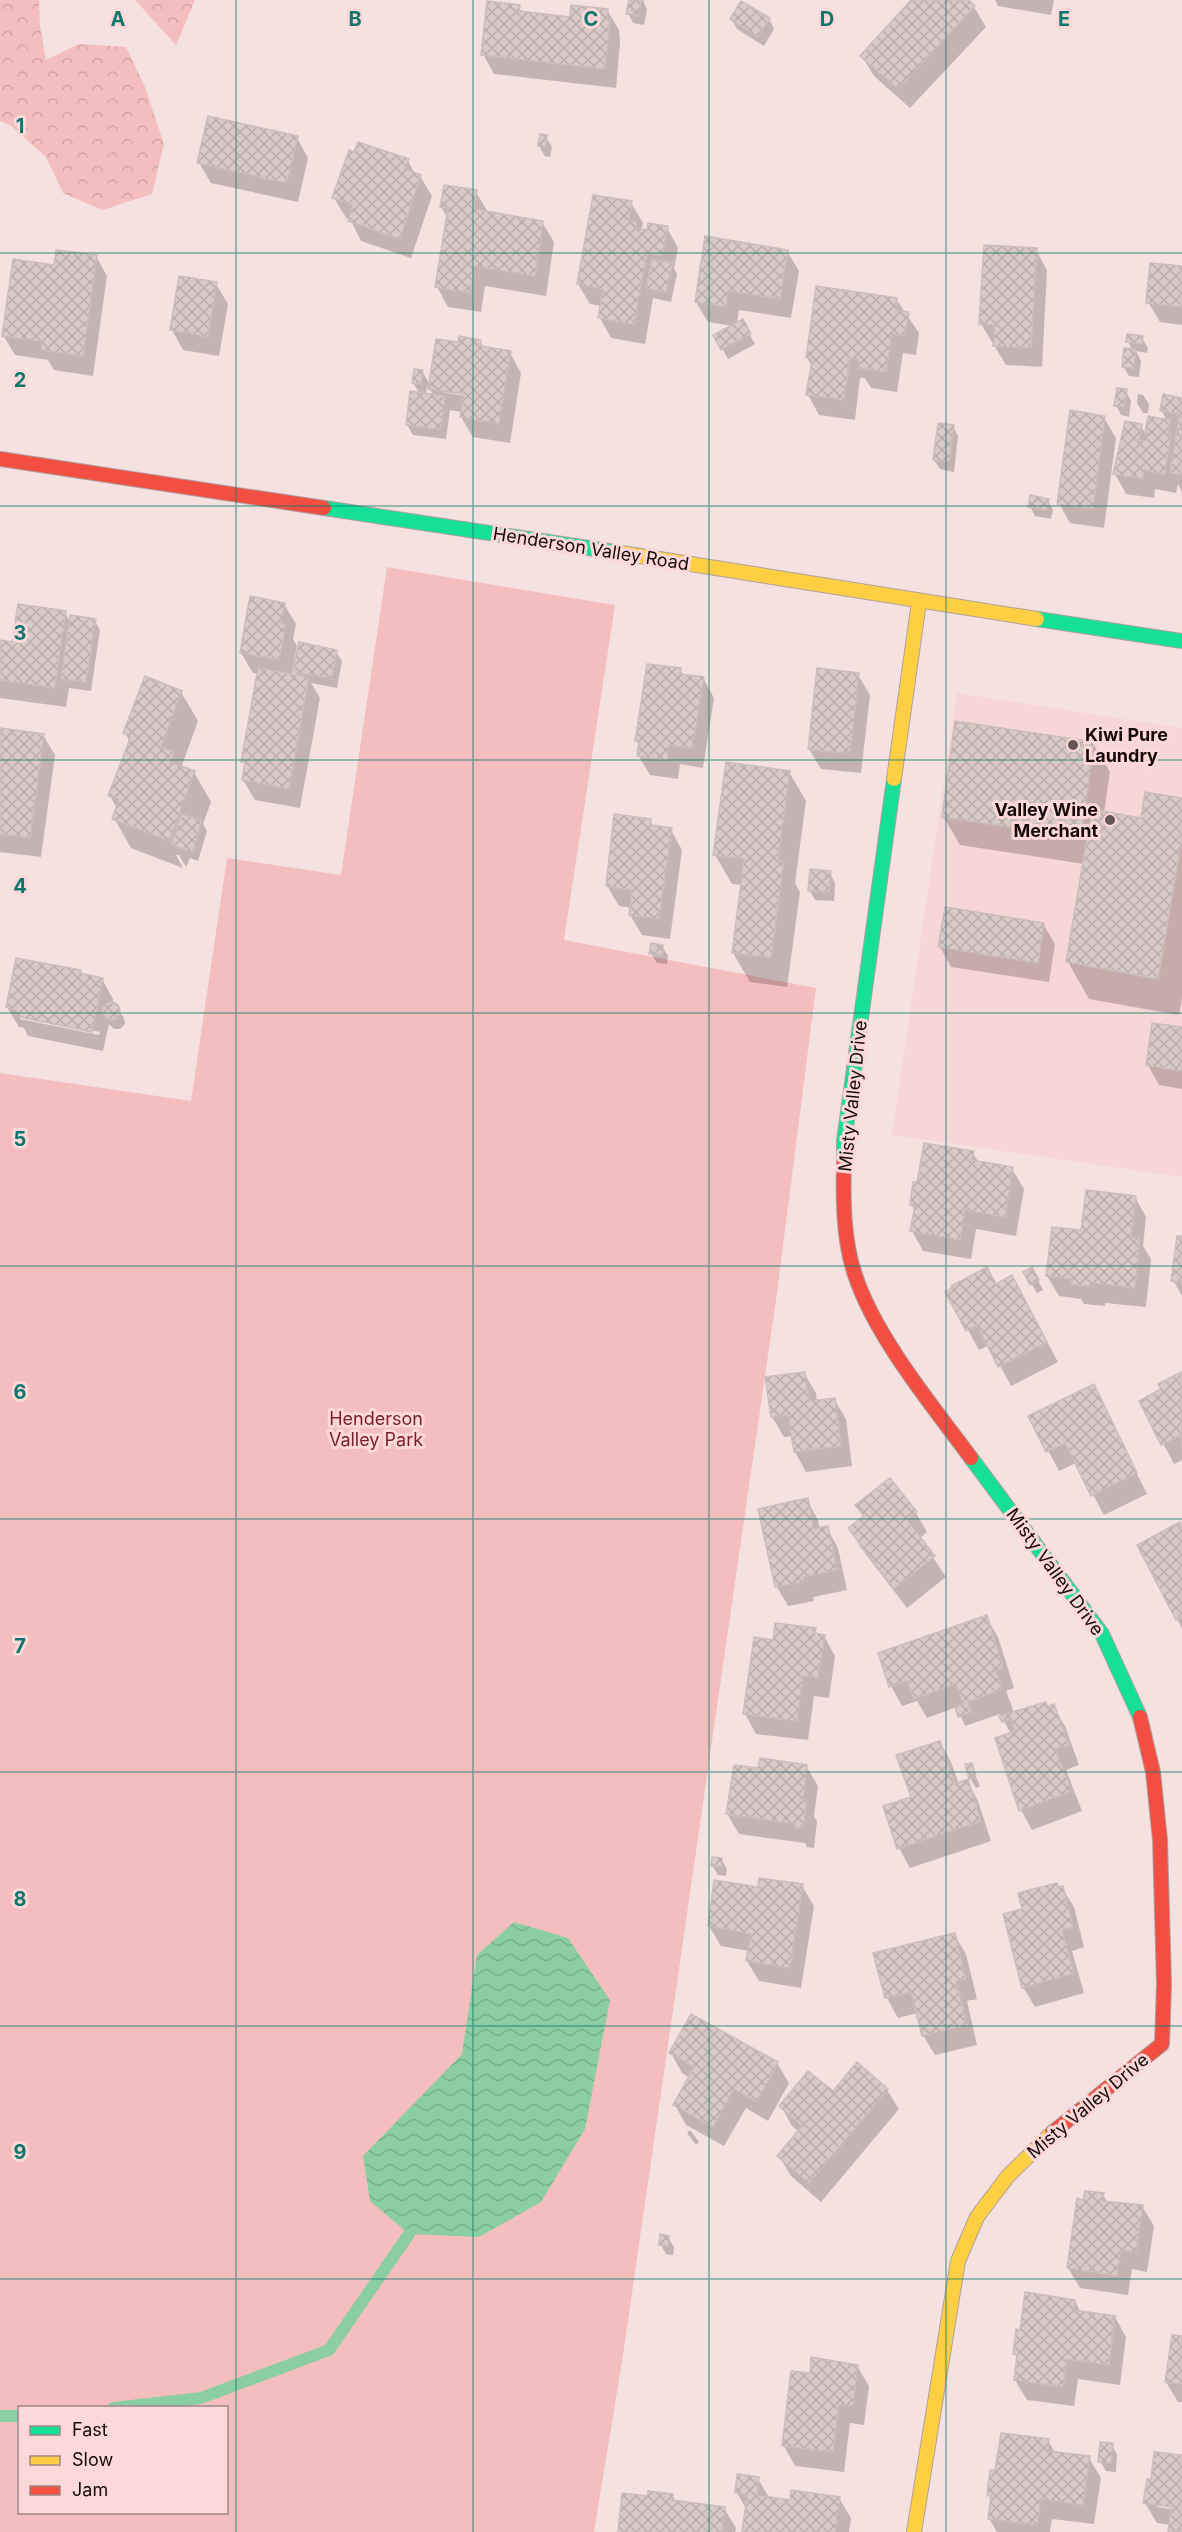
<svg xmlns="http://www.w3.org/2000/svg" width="1182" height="2532" viewBox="0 0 1182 2532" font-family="Inter,sans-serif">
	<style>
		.built { fill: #f7d7d6 }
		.forest { fill: url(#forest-crowns) }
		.green { fill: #f5bebe; fill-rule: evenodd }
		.water { fill: url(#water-waves) }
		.shadow { fill: #0003; fill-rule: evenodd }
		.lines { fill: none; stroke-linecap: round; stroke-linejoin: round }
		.stream { stroke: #8ccea3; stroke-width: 12 }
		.building { fill: url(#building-cross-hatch); stroke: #ccbdbd; stroke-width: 1.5 }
		.fast-casing { stroke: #aea0a0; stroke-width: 16 }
		.slow-casing { stroke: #aea0a0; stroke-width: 16 }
		.jam-casing { stroke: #aea0a0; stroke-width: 16 }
		.fast { stroke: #16e098; stroke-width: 14 }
		.slow { stroke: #ffcf43; stroke-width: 14 }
		.jam { stroke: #f24e42; stroke-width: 14 }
		.grid { fill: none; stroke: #0f766e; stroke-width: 1.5; stroke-opacity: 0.55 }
		.poi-dot { fill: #635555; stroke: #fcd9d8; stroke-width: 2 }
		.labels { text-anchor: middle; stroke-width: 6; stroke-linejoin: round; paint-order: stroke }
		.street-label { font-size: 18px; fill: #150a0a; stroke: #fcd9d8 }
		.poi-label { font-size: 18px; font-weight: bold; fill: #150a0a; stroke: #fcd9d8; text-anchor: start }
		.park-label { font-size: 18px; fill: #7b1d29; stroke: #fcd9d8 }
		.grid-label { font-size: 20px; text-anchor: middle; font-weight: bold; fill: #0f766e; stroke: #fcd9d8; stroke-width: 6; stroke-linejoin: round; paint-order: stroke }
	</style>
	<defs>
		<pattern id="forest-crowns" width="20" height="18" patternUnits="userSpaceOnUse" patternTransform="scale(1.5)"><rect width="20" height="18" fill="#f5bebe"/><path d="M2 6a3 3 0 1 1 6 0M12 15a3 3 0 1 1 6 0" fill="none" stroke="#d1a2a2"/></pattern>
		<pattern id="water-waves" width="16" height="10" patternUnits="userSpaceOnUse" patternTransform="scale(1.5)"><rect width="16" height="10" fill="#8ccea3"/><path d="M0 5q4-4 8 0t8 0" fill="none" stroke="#78b08b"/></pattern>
		<pattern id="building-cross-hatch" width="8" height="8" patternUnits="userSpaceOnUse" patternTransform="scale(1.5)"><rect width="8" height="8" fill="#d9cac9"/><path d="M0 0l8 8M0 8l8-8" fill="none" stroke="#b9acab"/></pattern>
	</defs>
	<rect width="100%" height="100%" fill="#f4e1e0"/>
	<!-- built -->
	<path class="built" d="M957 693 1182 728V1177L892 1135Z"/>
	<!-- forest -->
	<path class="forest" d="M0 0H39L40 26 46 60 79 44 126 47 145 87 164 144 152 194 102 210 63 193 46 157 10 125 0 121Z
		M135 0H195L176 45Z"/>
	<!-- green -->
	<path class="green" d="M387 567 615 605 564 940 816 988 777 1293 623 2355 594 2532H0V1073L191 1101 227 858 341 875ZM20 2408H226V2512H20Z"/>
	<!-- water -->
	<path class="water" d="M514 1922 568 1938 610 2000 585 2129 541 2202 479 2237 409 2234 370 2201 363 2156 462 2054 477 1955Z"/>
	<!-- shadow -->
	<path class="shadow" d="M630 0H643L647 10 644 25 633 23 628 13Z
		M913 0H966L974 7 986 27 910 108 874 76 862 56Z
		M995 0H1054L1051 15 998 6Z
		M519 7 522 13 572 18 607 10 619 30 620 42 616 88 494 74 483 54Z
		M769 19 774 29 764 46 737 29 732 20Z
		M546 137 552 147 550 157 545 156 539 146Z
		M297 138 308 158 298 202 211 183 199 163Z
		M408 161 415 174 420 176 432 196 411 258 361 241 350 219 346 218 334 198Z
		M445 186 476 192 488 212 542 222 554 242 546 296 485 286 481 312 448 307 437 287 448 218 441 207Z
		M631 203 643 223 641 231 667 228 678 248 674 269 677 274 671 302 653 298 645 344 611 338 600 318 602 306 590 304 578 284Z
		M1036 250 1047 270 1042 367 1006 365 981 324Z
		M787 251 799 271 791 318 739 310 737 324 742 321 755 344 728 359 715 336 733 326 708 322 696 302Z
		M96 256 107 276 93 376 54 370 48 360 15 355 3 335 56 267Z
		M1182 267V325L1160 322 1148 302Z
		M216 284 228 304 219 356 183 350 172 330Z
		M896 299 919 333 916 355 903 353 897 392 871 388 865 378H860L855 420 819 415 808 395 812 366 807 358Z
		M1142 338 1148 348 1147 353 1136 351 1141 361 1139 377 1129 376 1123 366 1133 351 1128 341Z
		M480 341 484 348 510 353 521 373 510 443 473 437 461 417 462 412 450 410 446 439 413 435 407 425 420 394 413 383 422 371 430 385 459 344ZM427 385 434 396 426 395ZM442 389 471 394V397L442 392Z
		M1126 391 1131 401 1129 417 1121 415 1116 405Z
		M1138 394 1143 395 1149 404 1148 413H1143L1137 403Z
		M1182 399V492L1178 484 1176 493 1155 489 1154 498 1126 494 1115 474 1141 425 1146 435 1149 418 1167 421 1162 411Z
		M1104 418 1116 438 1104 528 1070 523 1059 503Z
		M953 427 958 436 954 472 940 469 934 460Z
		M1048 500 1053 510 1051 519 1035 516 1030 506Z
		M284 604 296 624 293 639 297 646 291 678 298 677 295 672 336 652 342 661 337 688 311 683 320 698 300 808 255 800 243 780 246 767 243 762 259 674 253 673 241 653Z
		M65 613 70 622 95 621 100 630 91 691 69 688 66 707 0 698V641L14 643Z
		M680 669 684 676 703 678 714 698 703 768 680 764 678 779 650 775 638 755 640 746 636 741Z
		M858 675 870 695 861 773 821 769 809 749Z
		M181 692 198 721 181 768 194 772 211 802 203 824 207 831 198 861 190 858 186 867 179 855H176L183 868 131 848 114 818 117 808 110 796 130 742 125 733Z
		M0 735H43L55 755 41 857 0 852Z
		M1093 743 1110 772 1104 813 1143 820 1182 799V998L1179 1015 1089 999 1068 962 1084 864 960 845 943 816Z
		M789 772 806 801 795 883 800 892 787 987 750 982 733 953 742 885 732 884 715 855Z
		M650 820 654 827 671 830 682 850 670 939 642 935 630 915 631 908 619 906 607 886Z
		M830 873 835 883 834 901 815 900 809 890Z
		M1043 924 1055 944 1049 982 951 967 940 947Z
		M662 946 668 956 667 964 657 963 651 953Z
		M80 972 82 975 102 979 113 999V1003L124 1018 125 1024 120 1029H114L109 1024 103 1051 28 1036 24 1028 19 1027 7 1007ZM20 1016 100 1032 99 1035 20 1019Z
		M1182 1029V1089L1159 1085 1148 1065Z
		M973 1153 979 1163 1012 1169 1024 1189 1016 1236 976 1229 971 1259 923 1251 912 1231 915 1211 911 1204Z
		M1135 1197 1146 1217 1143 1246 1151 1259 1146 1307 1105 1303V1306L1084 1304 1081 1299 1059 1296 1047 1276 1083 1231Z
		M1182 1238V1296L1173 1280Z
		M1032 1269 1043 1290 1037 1293 1025 1273Z
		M996 1285 1023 1297 1058 1362 1011 1386 989 1345 979 1350 947 1292Z
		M804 1373 816 1393 817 1402 834 1399 846 1419 852 1466 806 1472 795 1452 793 1436 784 1437 772 1417 767 1378Z
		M1181 1374 1182 1460 1174 1464 1141 1401 1163 1390Z
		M1093 1386 1147 1494 1104 1515 1076 1463 1059 1471 1030 1416Z
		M807 1500 818 1520 820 1529 827 1528 838 1548 847 1590 813 1597 814 1601 788 1606 777 1587Z
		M857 1506 916 1513 927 1532 920 1538 946 1577 907 1608 861 1548 850 1529 864 1517Z
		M1182 1529V1628L1177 1619Z
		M986 1617 998 1637 1014 1688 1006 1691 1014 1712 1053 1706 1065 1726 1079 1765 1066 1770 1082 1811 1032 1830 1021 1810 1011 1734 1000 1714 965 1726 957 1707 927 1718 917 1701 902 1706 891 1686 880 1654Z
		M815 1630 818 1635 824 1636 835 1656 829 1698 814 1696 808 1740 756 1734 745 1714 774 1641Z
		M940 1742 951 1762 959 1784 967 1781 978 1801 991 1841 910 1868 899 1848 885 1807 913 1798Z
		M971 1765 980 1786 976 1788 970 1778Z
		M806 1766 818 1786 814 1816 817 1822 814 1848 807 1847 805 1843 739 1834 727 1814 760 1770Z
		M721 1859 727 1869 726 1876 718 1875 712 1865Z
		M1057 1885 1059 1888H1062L1074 1907 1084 1947 1072 1951 1084 1993 1035 2007 1023 1987 1024 1910Z
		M802 1886 814 1906 801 1988 759 1981 747 1961 749 1951 721 1946 709 1926 759 1888Z
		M954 1934 966 1954 977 1999 967 2001 977 2045 935 2055 923 2035 918 2013 898 2018 887 1998 875 1954Z
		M671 2053 777 2063 789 2083 768 2121 746 2108 724 2146 686 2125 675 2105 690 2078 682 2073Z
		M887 2090 899 2109 821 2202 791 2176 779 2156 799 2132 792 2126 781 2106 833 2093Z
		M690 2130 699 2142 696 2145 687 2133Z
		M1103 2195 1108 2203 1142 2206 1154 2226 1147 2272 1132 2269 1128 2295 1080 2288 1068 2268 1085 2201Z
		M668 2237 674 2247 673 2255 666 2254 661 2245Z
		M1075 2301 1081 2313 1115 2317 1126 2337 1120 2385 1078 2379 1074 2406 1027 2400 1015 2380 1018 2360 1015 2354 1021 2332Z
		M1182 2338V2402H1178L1166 2382Z
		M857 2366 869 2386 864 2425 850 2423 844 2472 795 2466 784 2446 811 2374Z
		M1048 2441 1056 2454 1089 2458 1101 2478 1094 2524 1052 2519 1050 2532H997L989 2518 992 2501 988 2495 996 2472Z
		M1112 2445 1117 2455 1116 2472 1106 2471 1100 2461Z
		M1182 2458V2532H1169L1170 2525 1157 2523 1145 2503 1152 2481ZM1157 2504 1179 2507 1178 2510 1157 2507Z
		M758 2479 770 2499 791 2502 839 2498 851 2518 849 2532H743L747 2510 737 2493Z
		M672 2495 676 2502 724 2508 736 2528 735 2532H619L649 2497Z"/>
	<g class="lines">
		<!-- stream -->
		<path class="stream" d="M113 2408 201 2398 329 2350 409 2234
			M0 2416H20"/>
	</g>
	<!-- building -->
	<path class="building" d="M629 0H642L638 16 626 14Z
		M911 0H969L975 6 898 89 860 56Z
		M487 1 520 5 519 11 570 17 571 5 608 9 607 20H610L605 69 481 55Z
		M741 1 770 18 758 37 730 19Z
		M208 116 298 136 287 183 197 163Z
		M540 134 547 135 545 148 538 146Z
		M358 142 409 159 405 169 421 175 400 239 348 221 353 205 332 198 349 150 354 152Z
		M444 185 477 190 474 209 543 221 535 276 474 266 470 293 435 287 448 208 440 207Z
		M593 195 632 201 629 221 637 222 636 228 647 230 648 223 668 226 662 256 647 253 634 324 598 318 603 289 577 284Z
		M705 236 788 250 780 299 728 291 726 307 695 302Z
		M984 245 1037 248 1031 348 993 346 995 325 979 324Z
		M56 250 97 255 83 356 41 350 42 341 2 336 13 259 54 265Z
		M652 259 673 263 666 292 646 288Z
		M1150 263 1182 266V307L1146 303Z
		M179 276 217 282 208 337 170 330Z
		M816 286 897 298 896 310 909 312 905 335 892 334 886 372 858 368 859 359 850 358 844 400 806 395 812 359 806 358Z
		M743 319 751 334 721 350 713 335Z
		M1127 334 1143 336 1142 344 1126 342Z
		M459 336 481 340 480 346 511 351 499 424 460 417 464 394 428 389 436 339 458 342Z
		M1124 348 1136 349 1134 368 1122 367Z
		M414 369 423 370 421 384 412 383Z
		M1117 388 1127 389 1124 407 1114 406Z
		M410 391 445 396 441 430 406 425Z
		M1163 394 1182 398V475L1170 473 1179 414 1160 411Z
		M1070 410 1105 416 1093 509 1057 504Z
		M1148 416 1171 420 1168 434 1171 435 1165 474 1144 470 1143 479 1113 474 1125 421 1142 424 1139 440 1147 441 1148 433 1145 432Z
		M938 423 954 425 949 462 933 460Z
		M1030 495 1049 499 1046 510 1028 507Z
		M250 596 285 603 281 623 286 625 279 660 240 653Z
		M18 604 66 611 55 688 0 680V640L12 642Z
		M70 615 96 619 86 682 61 679Z
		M299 642 337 650 332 679 293 672Z
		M647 664 681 668 680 674 704 677 692 748 669 745 667 760 637 756 639 741H635Z
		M258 668 309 677 289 789 242 780 245 762H241Z
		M817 668 859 673 850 754 808 749Z
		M145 676 182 691 161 747 174 752 170 762 195 771 169 841 112 819 119 799 108 796 131 736 123 733Z
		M955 721 1094 742 1081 837 942 817Z
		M0 728 44 734 30 838 0 834Z
		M726 762 790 771 778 860 784 861 771 958 732 953 744 859 713 855Z
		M1145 792 1182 798V838L1158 979 1066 962 1092 809 1141 818Z
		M181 814 202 820 193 852 171 845Z
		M614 814 651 819 650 825 672 828 659 919 629 915 632 890 606 886Z
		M810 869 831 871 829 892 808 891Z
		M945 907 1044 923 1038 963 938 947Z
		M651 943 663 945 662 955 649 954Z
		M16 958 81 970 80 973 103 978 92 1032 15 1016 17 1010 6 1007Z
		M102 1011a9 9 0 1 1 18 0a9 9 0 1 1-18 0Z
		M1152 1023 1182 1027V1071L1146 1065Z
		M924 1143 974 1151 972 1160 1013 1167 1005 1217 965 1210 960 1240 910 1231 915 1205H910L913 1182H917Z
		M1086 1190 1136 1196 1131 1237 1140 1238 1135 1288 1094 1283V1287L1071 1284V1279L1046 1276 1052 1227 1081 1230Z
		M1177 1236H1182V1282L1171 1281Z
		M987 1267 996 1284 1012 1275 1047 1342 998 1367 977 1325 966 1331 945 1292 952 1288 951 1286Z
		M1032 1267 1039 1280 1030 1285 1023 1272Z
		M805 1372 809 1401 835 1398 841 1446 794 1452 788 1415 771 1417 765 1377Z
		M1181 1372 1182 1435 1161 1445 1139 1401 1161 1389 1158 1384Z
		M1094 1384 1137 1473 1091 1496 1065 1443 1046 1452 1028 1416Z
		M890 1478 917 1512 907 1520 935 1556 894 1589 848 1528 864 1516 855 1505Z
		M808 1498 814 1529 828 1526 837 1570 803 1577 804 1582 775 1587 758 1509Z
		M1180 1522 1182 1526V1617L1176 1620 1137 1545Z
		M987 1615 1003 1668 996 1671 1002 1689 963 1704 956 1684 914 1699 907 1681 889 1687 878 1653Z
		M775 1623 816 1628 815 1633 825 1635 818 1678 803 1676 797 1721 743 1714 754 1637 773 1640Z
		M968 1702 972 1712 958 1717 955 1707Z
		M1046 1702 1048 1706 1054 1704 1069 1745 1055 1749 1072 1791 1019 1811 995 1738 1015 1731 1011 1719 1002 1722 999 1716Z
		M940 1741 955 1784 968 1779 981 1821 897 1849 883 1806 911 1797 896 1755Z
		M760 1758 807 1765 803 1800H807L803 1828H794L795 1824 726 1814 734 1765 758 1768Z
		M972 1763 976 1776 969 1779 965 1764Z
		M712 1857 722 1858 721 1867 711 1866Z
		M759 1878 803 1884 790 1968 746 1961 751 1934 708 1926 714 1880 758 1887Z
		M1057 1883 1058 1887 1063 1886 1073 1927 1062 1931 1074 1973 1022 1988 1003 1914 1022 1909 1018 1893Z
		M955 1933 966 1979 956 1981 967 2025 922 2036 911 1992 885 1998 873 1953Z
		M691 2014 778 2062 757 2102 734 2089 713 2127 673 2105 694 2067 669 2053Z
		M857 2062 888 2089 809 2183 777 2156 802 2126 779 2106 808 2071 833 2091Z
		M1085 2191 1104 2193 1102 2201 1143 2205 1136 2252 1121 2250 1117 2276 1067 2268 1077 2198 1083 2200Z
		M660 2234 669 2236 668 2246 659 2245Z
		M1025 2292 1075 2300 1074 2310 1115 2316 1109 2365 1067 2359 1063 2387 1014 2380 1017 2355 1013 2354 1016 2329 1020 2330Z
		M1172 2335 1182 2336V2384L1165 2382Z
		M811 2357 858 2365 853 2406 839 2404 833 2452 782 2446 791 2371 810 2373Z
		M1001 2433 1049 2439 1048 2451 1090 2456 1083 2505 1041 2499 1037 2525 988 2519 991 2496 987 2495 990 2470H995Z
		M1100 2442 1113 2443 1111 2463 1098 2462Z
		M1154 2452 1182 2455V2532H1168L1171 2507 1143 2503 1147 2479 1151 2480Z
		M737 2474 759 2477 757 2495 790 2500 791 2490 840 2497 835 2532H742L747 2495 735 2493Z
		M648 2491 673 2494 672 2500 725 2507 722 2532H618L622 2493 647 2496Z"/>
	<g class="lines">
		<defs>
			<path id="fast" d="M324 508 615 552
				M1037 619 1182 641
				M844 1161V1141L894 779
				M971 1458 1102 1634 1140 1717"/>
			<path id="slow" d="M615 552 1037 619
				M894 779 919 602
				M914 2532 958 2261 977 2217 1008 2176 1052 2133"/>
			<path id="jam" d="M0 459 324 508
				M844 1161C843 1198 843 1240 855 1275 876 1338 932 1405 971 1458
				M1052 2133 1162 2044 1164 1984 1160 1840 1153 1772 1140 1717"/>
		</defs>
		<!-- fast casing -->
		<use href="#fast" class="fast-casing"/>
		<!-- slow casing -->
		<use href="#slow" class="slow-casing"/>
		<!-- jam casing -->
		<use href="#jam" class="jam-casing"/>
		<!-- fast -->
		<use href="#fast" class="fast"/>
		<!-- slow -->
		<use href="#slow" class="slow"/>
		<!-- jam -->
		<use href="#jam" class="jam"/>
	</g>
	<!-- grid -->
	<path class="grid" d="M236 0V2532M473 0V2532M709 0V2532M946 0V2532M0 253H1182M0 506H1182M0 760H1182M0 1013H1182M0 1266H1182M0 1519H1182M0 1772H1182M0 2026H1182M0 2279H1182"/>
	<!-- markers -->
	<g class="poi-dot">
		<circle cx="1073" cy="745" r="6"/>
		<circle cx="1110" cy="820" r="6"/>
	</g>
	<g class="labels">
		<!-- street labels -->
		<g class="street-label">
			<text transform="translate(591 549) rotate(9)" y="6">Henderson Valley Road</text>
			<text transform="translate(853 1096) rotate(-84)" y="6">Misty Valley Drive</text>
			<text transform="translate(1055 1572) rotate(54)" y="6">Misty Valley Drive</text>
			<text transform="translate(1088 2106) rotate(-40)" y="6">Misty Valley Drive</text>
		</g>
		<!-- poi labels -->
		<g class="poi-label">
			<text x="1085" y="741">Kiwi Pure<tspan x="1085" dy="21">Laundry</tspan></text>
			<text x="1098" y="816" text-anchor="end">Valley Wine<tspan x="1098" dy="21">Merchant</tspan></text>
		</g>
		<!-- park labels -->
		<g class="park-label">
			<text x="376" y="1425">Henderson<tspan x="376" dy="21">Valley Park</tspan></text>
		</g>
	</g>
	<g class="grid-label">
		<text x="118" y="26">A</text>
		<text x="355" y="26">B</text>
		<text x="591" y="26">C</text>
		<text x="827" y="26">D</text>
		<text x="1064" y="26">E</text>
		<text x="20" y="133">1</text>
		<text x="20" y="387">2</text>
		<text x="20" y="640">3</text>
		<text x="20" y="893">4</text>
		<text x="20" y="1146">5</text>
		<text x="20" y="1399">6</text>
		<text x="20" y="1653">7</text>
		<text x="20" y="1906">8</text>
		<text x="20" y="2159">9</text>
	</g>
	<!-- legend -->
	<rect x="18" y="2406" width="210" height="108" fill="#fcd9d8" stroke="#a08686" stroke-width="1.5"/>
	<rect x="30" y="2426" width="30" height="9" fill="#16e098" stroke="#a08686" stroke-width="1.5"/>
	<text x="72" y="2436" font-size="18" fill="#150a0a">Fast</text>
	<rect x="30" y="2456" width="30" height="9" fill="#ffcf43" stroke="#a08686" stroke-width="1.5"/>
	<text x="72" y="2466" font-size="18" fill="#150a0a">Slow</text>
	<rect x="30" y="2486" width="30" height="9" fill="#f24e42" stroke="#a08686" stroke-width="1.5"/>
	<text x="72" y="2496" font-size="18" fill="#150a0a">Jam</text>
</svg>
